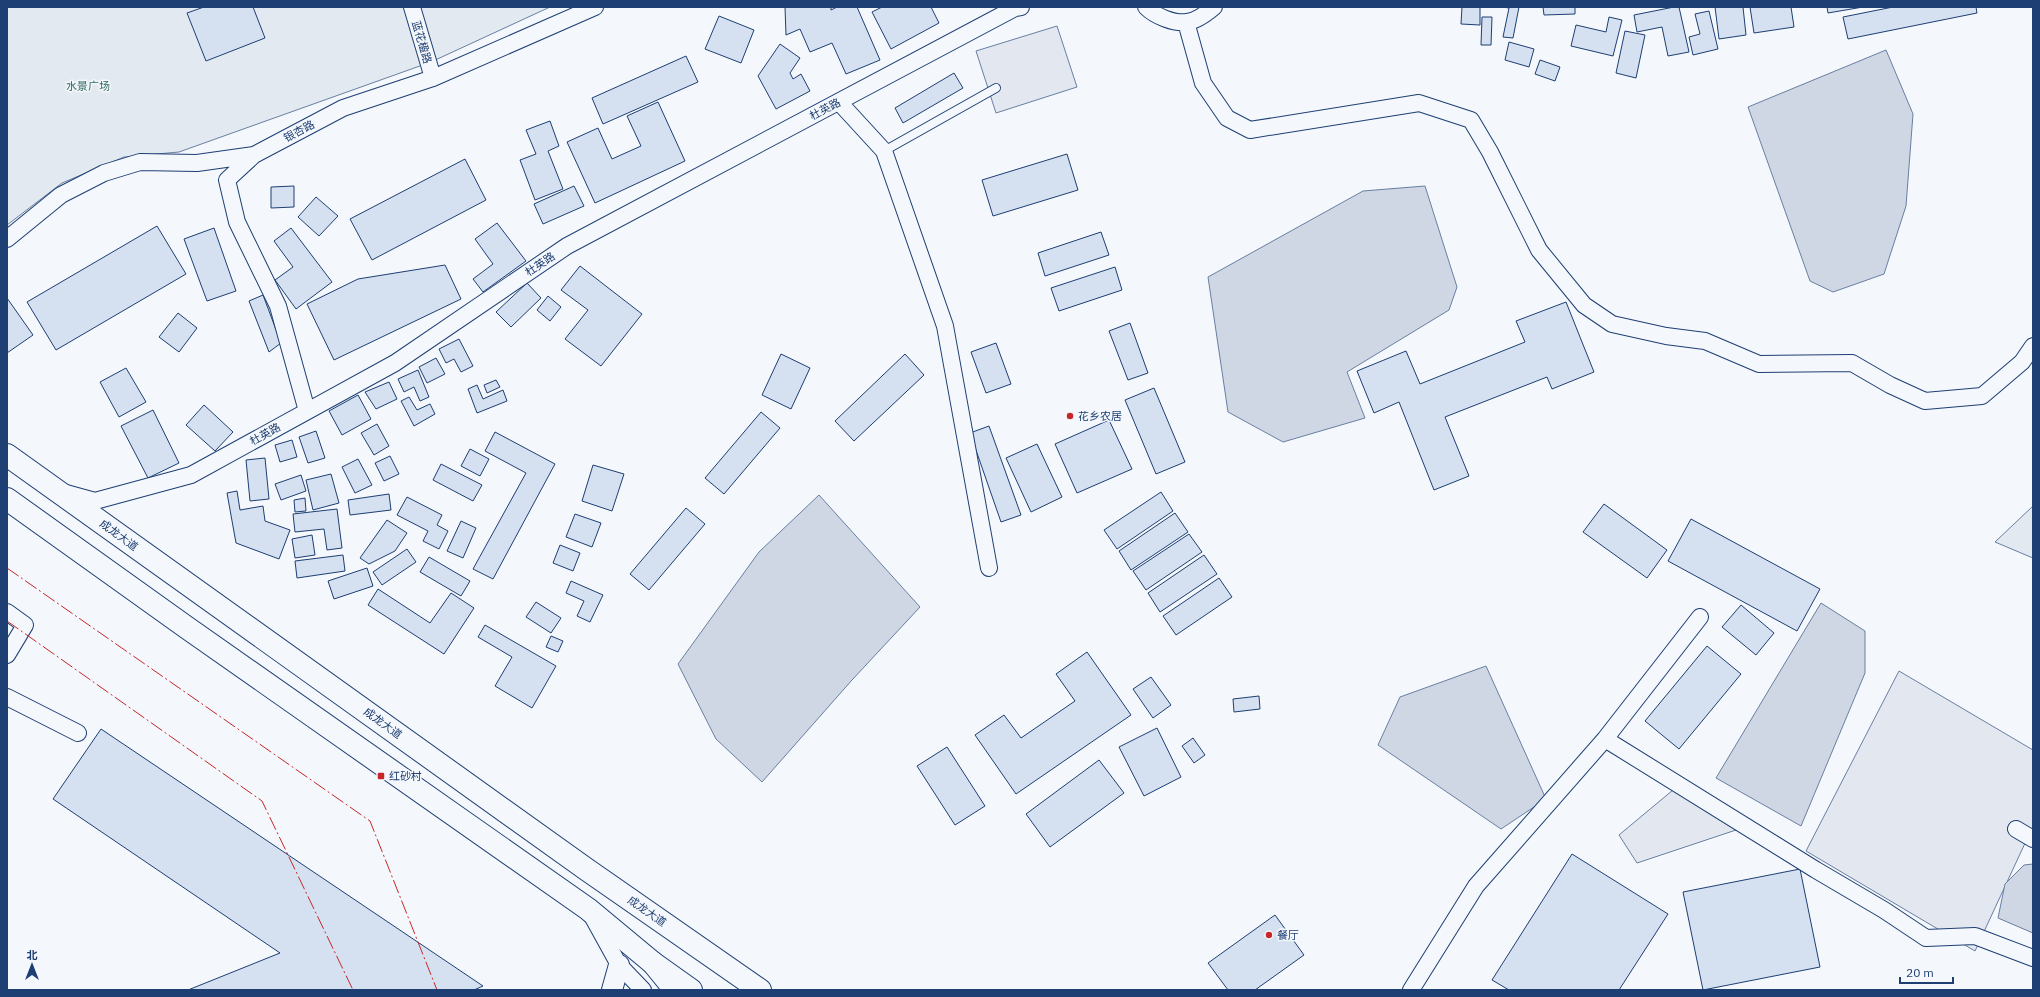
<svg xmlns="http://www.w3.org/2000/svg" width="2040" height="997" viewBox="0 0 2040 997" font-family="'IBM Plex Sans','Noto Sans SC',sans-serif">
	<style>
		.green { fill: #e3e9f0; stroke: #687fa3 }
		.parking { fill: #e3e8f0; stroke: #687fa3 }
		.water { fill: #cfd7e4; stroke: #687fa3 }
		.building { fill: #d5e0f0; stroke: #1d3f73 }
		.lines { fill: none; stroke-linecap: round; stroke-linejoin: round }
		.service-casing { stroke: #1d3f73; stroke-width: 10 }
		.minor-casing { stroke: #1d3f73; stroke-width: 18 }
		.tertiary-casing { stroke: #1d3f73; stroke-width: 22 }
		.trunk-casing { stroke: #1d3f73; stroke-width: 24 }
		.motorway-casing { stroke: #1d3f73; stroke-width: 24 }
		.service { stroke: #f4f7fb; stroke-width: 8 }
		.minor { stroke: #f4f7fb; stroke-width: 16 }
		.tertiary { stroke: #f4f7fb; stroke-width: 20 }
		.trunk { stroke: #f4f7fb; stroke-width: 22 }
		.motorway { stroke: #f4f7fb; stroke-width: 22 }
		.power { stroke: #c62828; stroke-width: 1; stroke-dasharray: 14 3 2 3; stroke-linecap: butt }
		.poi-dot { fill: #c62828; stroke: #f4f7fb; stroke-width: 1.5 }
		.labels { text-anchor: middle; stroke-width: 3; stroke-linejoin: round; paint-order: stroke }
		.street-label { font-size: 11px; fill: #1d3f73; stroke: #f4f7fb }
		.park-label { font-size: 11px; fill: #2c6c60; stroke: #f4f7fb }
		.poi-label { font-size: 11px; fill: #1d3f73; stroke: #f4f7fb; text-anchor: start }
	</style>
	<rect width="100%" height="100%" fill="#f4f7fb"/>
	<!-- green -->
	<path class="green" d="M7 7H550L431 62 179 152 124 157 62 183 7 225Z
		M2033 506V558L1995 542Z"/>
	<!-- parking -->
	<path class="parking" d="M1057 26 1077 87 996 113 976 51Z
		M1899 671 2033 750V826L1975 951 1806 851Z
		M1673 790 1736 830 1637 863 1619 835Z"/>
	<!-- water -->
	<path class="water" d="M1886 50 1913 114 1906 206 1884 274 1833 292 1810 281 1748 107Z
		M1425 186 1457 287 1449 310 1347 372 1365 418 1283 442 1228 412 1208 277 1363 191Z
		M819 495 920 607 852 680 762 782 716 739 678 664 759 552Z
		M1821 603 1865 631V673L1801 826 1716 778Z
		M1486 666 1546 799 1501 829 1378 745 1400 697Z
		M2033 864V933L1998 918 2005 884 2024 865Z"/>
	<!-- building -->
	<path class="building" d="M204 7H253L265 38 206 61 187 13Z
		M785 7H831V10L837 7H857L880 60 846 74 832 43 810 52 800 29 786 35Z
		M882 7H931L939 23 891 49 872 12Z
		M1462 7H1480V25L1461 24Z
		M1502 7H1519L1513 38 1503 37 1509 8Z
		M1543 7H1575V14L1544 15Z
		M1674 7H1679L1689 52 1668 56 1662 27 1637 32 1634 15Z
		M1715 7H1743L1746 35 1719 39Z
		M1750 7H1791L1794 27 1754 33Z
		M1827 7H1863L1828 13Z
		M1893 7H1976L1977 13 1848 39 1843 17Z
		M1709 11 1718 49 1693 55 1689 37 1700 34 1695 14Z
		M719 16 754 30 741 63 705 49Z
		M1482 17H1492L1491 45H1481Z
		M1609 17 1622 20 1613 56 1571 46 1576 25 1606 32Z
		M1625 31 1645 35 1636 78 1616 73Z
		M1509 42 1534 49 1529 67 1505 60Z
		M780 44 800 58 790 73 793 79 801 74 810 91 776 109 758 76Z
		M686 56 698 82 603 124 592 98Z
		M1540 60 1560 67 1555 81 1535 74Z
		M954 73 963 88 903 123 895 108Z
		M658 102 685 161 595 203 567 142 598 128 612 159 641 146 627 116Z
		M550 121 559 146 548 151 563 189 535 200 520 160 536 154 526 130Z
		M1067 154 1078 190 993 216 982 180Z
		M465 159 486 200 372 260 350 219Z
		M294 186V207L271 208V187Z
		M574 186 584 206 543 224 534 204Z
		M316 197 338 216 319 236 298 217Z
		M497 223 526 261 483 292 473 279 493 264 475 239Z
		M157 226 186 274 56 350 27 302Z
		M214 228 236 291 207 301 184 239Z
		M291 228 332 282 296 309 275 280 293 267 274 241Z
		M1101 232 1109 255 1045 276 1038 253Z
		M445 265 461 299 334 360 307 304 358 279Z
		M580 266 642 314 601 366 565 339 588 310 561 290Z
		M1115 267 1122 290 1059 311 1051 288Z
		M527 283 541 298 511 327 496 312Z
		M263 295 281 343 269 352 249 301Z
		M548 296 561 307 550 321 537 310Z
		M7 298 33 335 7 353Z
		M1566 302 1594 372 1552 389 1547 377 1445 417 1469 476 1434 490 1399 402 1374 413 1357 371 1406 351 1420 384 1525 342 1516 321Z
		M178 313 197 328 179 352 159 337Z
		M1130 323 1148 373 1128 380 1109 331Z
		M459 339 473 366 461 372 454 359 446 363 439 349Z
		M996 343 1011 384 986 393 971 352Z
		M781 354 810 368 791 409 762 395Z
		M905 354 924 375 854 441 835 421Z
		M436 358 445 374 427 383 419 367Z
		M126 368 146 402 119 417 100 382Z
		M418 370 429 397 420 401 414 387 404 392 398 379Z
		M496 380 500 387 487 393 484 385Z
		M389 382 397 399 376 409 365 392Z
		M477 385 483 399 503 390 507 401 477 413 468 389Z
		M1154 388 1185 462 1156 474 1125 400Z
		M358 395 371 419 342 435 329 411Z
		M409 397 417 410 430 404 435 414 414 426 401 401Z
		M204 405 233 432 215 451 186 425Z
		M153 410 179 463 148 478 121 426Z
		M761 412 780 428 724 494 705 478Z
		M1109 420 1132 469 1077 493 1055 444Z
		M377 424 389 446 374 455 361 433Z
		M989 426 1021 515 1001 522 970 433Z
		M316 431 325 458 308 463 299 437Z
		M495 432 555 464 493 579 473 569 526 473 485 451Z
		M292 440 297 457 280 462 275 445Z
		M1037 444 1062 497 1031 512 1006 458Z
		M470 449 489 459 480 476 461 466Z
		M390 456 399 474 384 481 375 463Z
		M265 458 269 499 250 501 246 460Z
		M358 459 372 485 355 493 342 467Z
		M441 464 482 485 473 501 433 480Z
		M593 465 624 474 612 511 582 501Z
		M331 474 339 503 313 510 306 480Z
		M301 475 306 491 281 500 275 484Z
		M237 491 240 510 263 506 265 521 290 530 279 559 236 543 227 493Z
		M1161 492 1173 511 1117 549 1104 530Z
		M389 494 391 510 350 515 348 500Z
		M407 497 442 515 437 525 448 531 439 549 423 541 428 531 397 515Z
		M305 498 306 511 295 512 294 500Z
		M1604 504 1667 550 1647 578 1583 532Z
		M686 508 705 524 649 590 630 574Z
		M337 509 342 548 327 550 324 529 295 532 293 514Z
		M1175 513 1188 532 1131 570 1119 551Z
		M575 514 601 523 592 547 566 537Z
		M1691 519 1820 589 1797 631 1668 561Z
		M387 520 407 533 395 551 369 564 360 558Z
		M461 521 476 528 463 558 447 551Z
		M1189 534 1202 552 1146 590 1133 571Z
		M312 535 315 555 295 558 292 539Z
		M560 545 580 553 573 571 553 563Z
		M407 549 416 562 382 585 373 572Z
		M343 555 345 571 297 578 295 561Z
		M1204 555 1217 574 1160 612 1148 593Z
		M429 557 470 581 461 596 420 572Z
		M367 568 373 586 334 599 328 581Z
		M1219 578 1232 597 1176 635 1163 616Z
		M571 581 603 595 590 622 577 616 584 601 566 593Z
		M378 589 430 623 451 593 474 608 444 654 368 605Z
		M536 602 561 618 551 633 526 617Z
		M1741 605 1774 633 1756 655 1722 627Z
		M485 625 556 666 532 708 495 686 512 657 478 637Z
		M551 636 563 641 558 652 546 647Z
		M1707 646 1741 674 1679 749 1645 721Z
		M1087 652 1131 715 1016 794 975 735 1004 715 1021 738 1075 701 1056 674Z
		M1151 677 1171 705 1153 718 1133 689Z
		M1259 696 1260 709 1234 712 1233 699Z
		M1157 728 1181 777 1144 796 1119 747Z
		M101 729 483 986 474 990H188L280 953 53 799Z
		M1193 738 1205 755 1194 763 1182 746Z
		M947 747 985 806 955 825 917 766Z
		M1099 760 1124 793 1050 847 1026 814Z
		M1572 854 1668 914 1619 990H1509L1492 980Z
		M1800 869 1820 967 1703 990 1683 892Z
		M1275 915 1304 955 1255 990H1228L1208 963Z"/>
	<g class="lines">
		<defs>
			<path id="service" d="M884 151 996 88"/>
			<path id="minor" d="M412 7 433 78
				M1146 7C1155 16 1174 24 1187 22 1196 21 1207 13 1214 7
				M1186 22 1203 83 1227 118 1250 130 1419 103 1471 120 1490 152 1539 250 1584 305 1612 324 1666 336 1705 341 1759 364 1852 363 1890 385 1925 401 1982 396 2022 362 2033 346
				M839 102 884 151 945 326 989 568
				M254 155 227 180 237 222 278 306 307 411
				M7 239 61 195 104 173 140 162 197 163 254 155 343 108 433 78 595 7
				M66 493 95 501 191 475 395 363 567 246 1015 8 1021 7
				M7 612 25 625 7 655
				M7 697 78 733
				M1605 739 1700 617
				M2016 829 2033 839
				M592 916 619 965 643 990
				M1411 990 1476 886 1605 739 1816 870 1884 910 1926 938 1975 936 2033 958"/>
			<path id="tertiary" d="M612 990 619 965"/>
			<path id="trunk" d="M7 455 586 869 760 990
				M7 499 186 627 588 909 653 963 691 990"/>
			<path id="motorway" d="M653 963 675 990"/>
		</defs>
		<!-- service casing -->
		<use href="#service" class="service-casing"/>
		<!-- minor casing -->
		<use href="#minor" class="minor-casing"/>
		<!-- tertiary casing -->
		<use href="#tertiary" class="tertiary-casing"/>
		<!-- trunk casing -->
		<use href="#trunk" class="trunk-casing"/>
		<!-- motorway casing -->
		<use href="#motorway" class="motorway-casing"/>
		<!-- service -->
		<use href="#service" class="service"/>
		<!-- minor -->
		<use href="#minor" class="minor"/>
		<!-- tertiary -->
		<use href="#tertiary" class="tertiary"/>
		<!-- trunk -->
		<use href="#trunk" class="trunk"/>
		<!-- motorway -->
		<use href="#motorway" class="motorway"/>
		<!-- power -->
		<path class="power" d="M7 568 370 821 437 990
			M7 621 262 801 353 990"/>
	</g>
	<!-- markers -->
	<g class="poi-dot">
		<circle cx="1070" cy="416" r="4"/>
		<rect x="377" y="772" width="8" height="8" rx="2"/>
		<circle cx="1269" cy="935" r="4"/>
	</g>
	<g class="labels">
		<!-- street labels -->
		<g class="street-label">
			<text transform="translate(422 42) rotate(74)" y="4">蓝花楹路</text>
			<text transform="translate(825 109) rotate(-28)" y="4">杜英路</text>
			<text transform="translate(299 131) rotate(-28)" y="4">银杏路</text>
			<text transform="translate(540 264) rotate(-34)" y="4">杜英路</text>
			<text transform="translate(265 434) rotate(-29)" y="4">杜英路</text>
			<text transform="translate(119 535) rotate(36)" y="4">成龙大道</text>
			<text transform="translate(383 723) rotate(36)" y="4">成龙大道</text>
			<text transform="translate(647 911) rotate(35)" y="4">成龙大道</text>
		</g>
		<!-- park labels -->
		<g class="park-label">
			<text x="88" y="90">水景广场</text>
		</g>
		<!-- poi labels -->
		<g class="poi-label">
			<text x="1078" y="420">花乡农居</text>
			<text x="389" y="780">红砂村</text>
			<text x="1277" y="939">餐厅</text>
		</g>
	</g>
	<!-- border -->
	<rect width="2040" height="997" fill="none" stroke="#1d3f73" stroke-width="16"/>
	<!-- north arrow -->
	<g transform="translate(32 965)" stroke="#f4f7fb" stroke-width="3" paint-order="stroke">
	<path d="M0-3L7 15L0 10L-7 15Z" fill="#1d3f73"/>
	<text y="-6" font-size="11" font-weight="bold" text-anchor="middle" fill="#1d3f73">北</text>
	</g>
	<!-- scale -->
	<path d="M1900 977v6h53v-6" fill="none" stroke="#1d3f73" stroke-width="2"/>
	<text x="1906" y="977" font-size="12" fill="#1d3f73" stroke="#f4f7fb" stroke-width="3" paint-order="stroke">20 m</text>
</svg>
